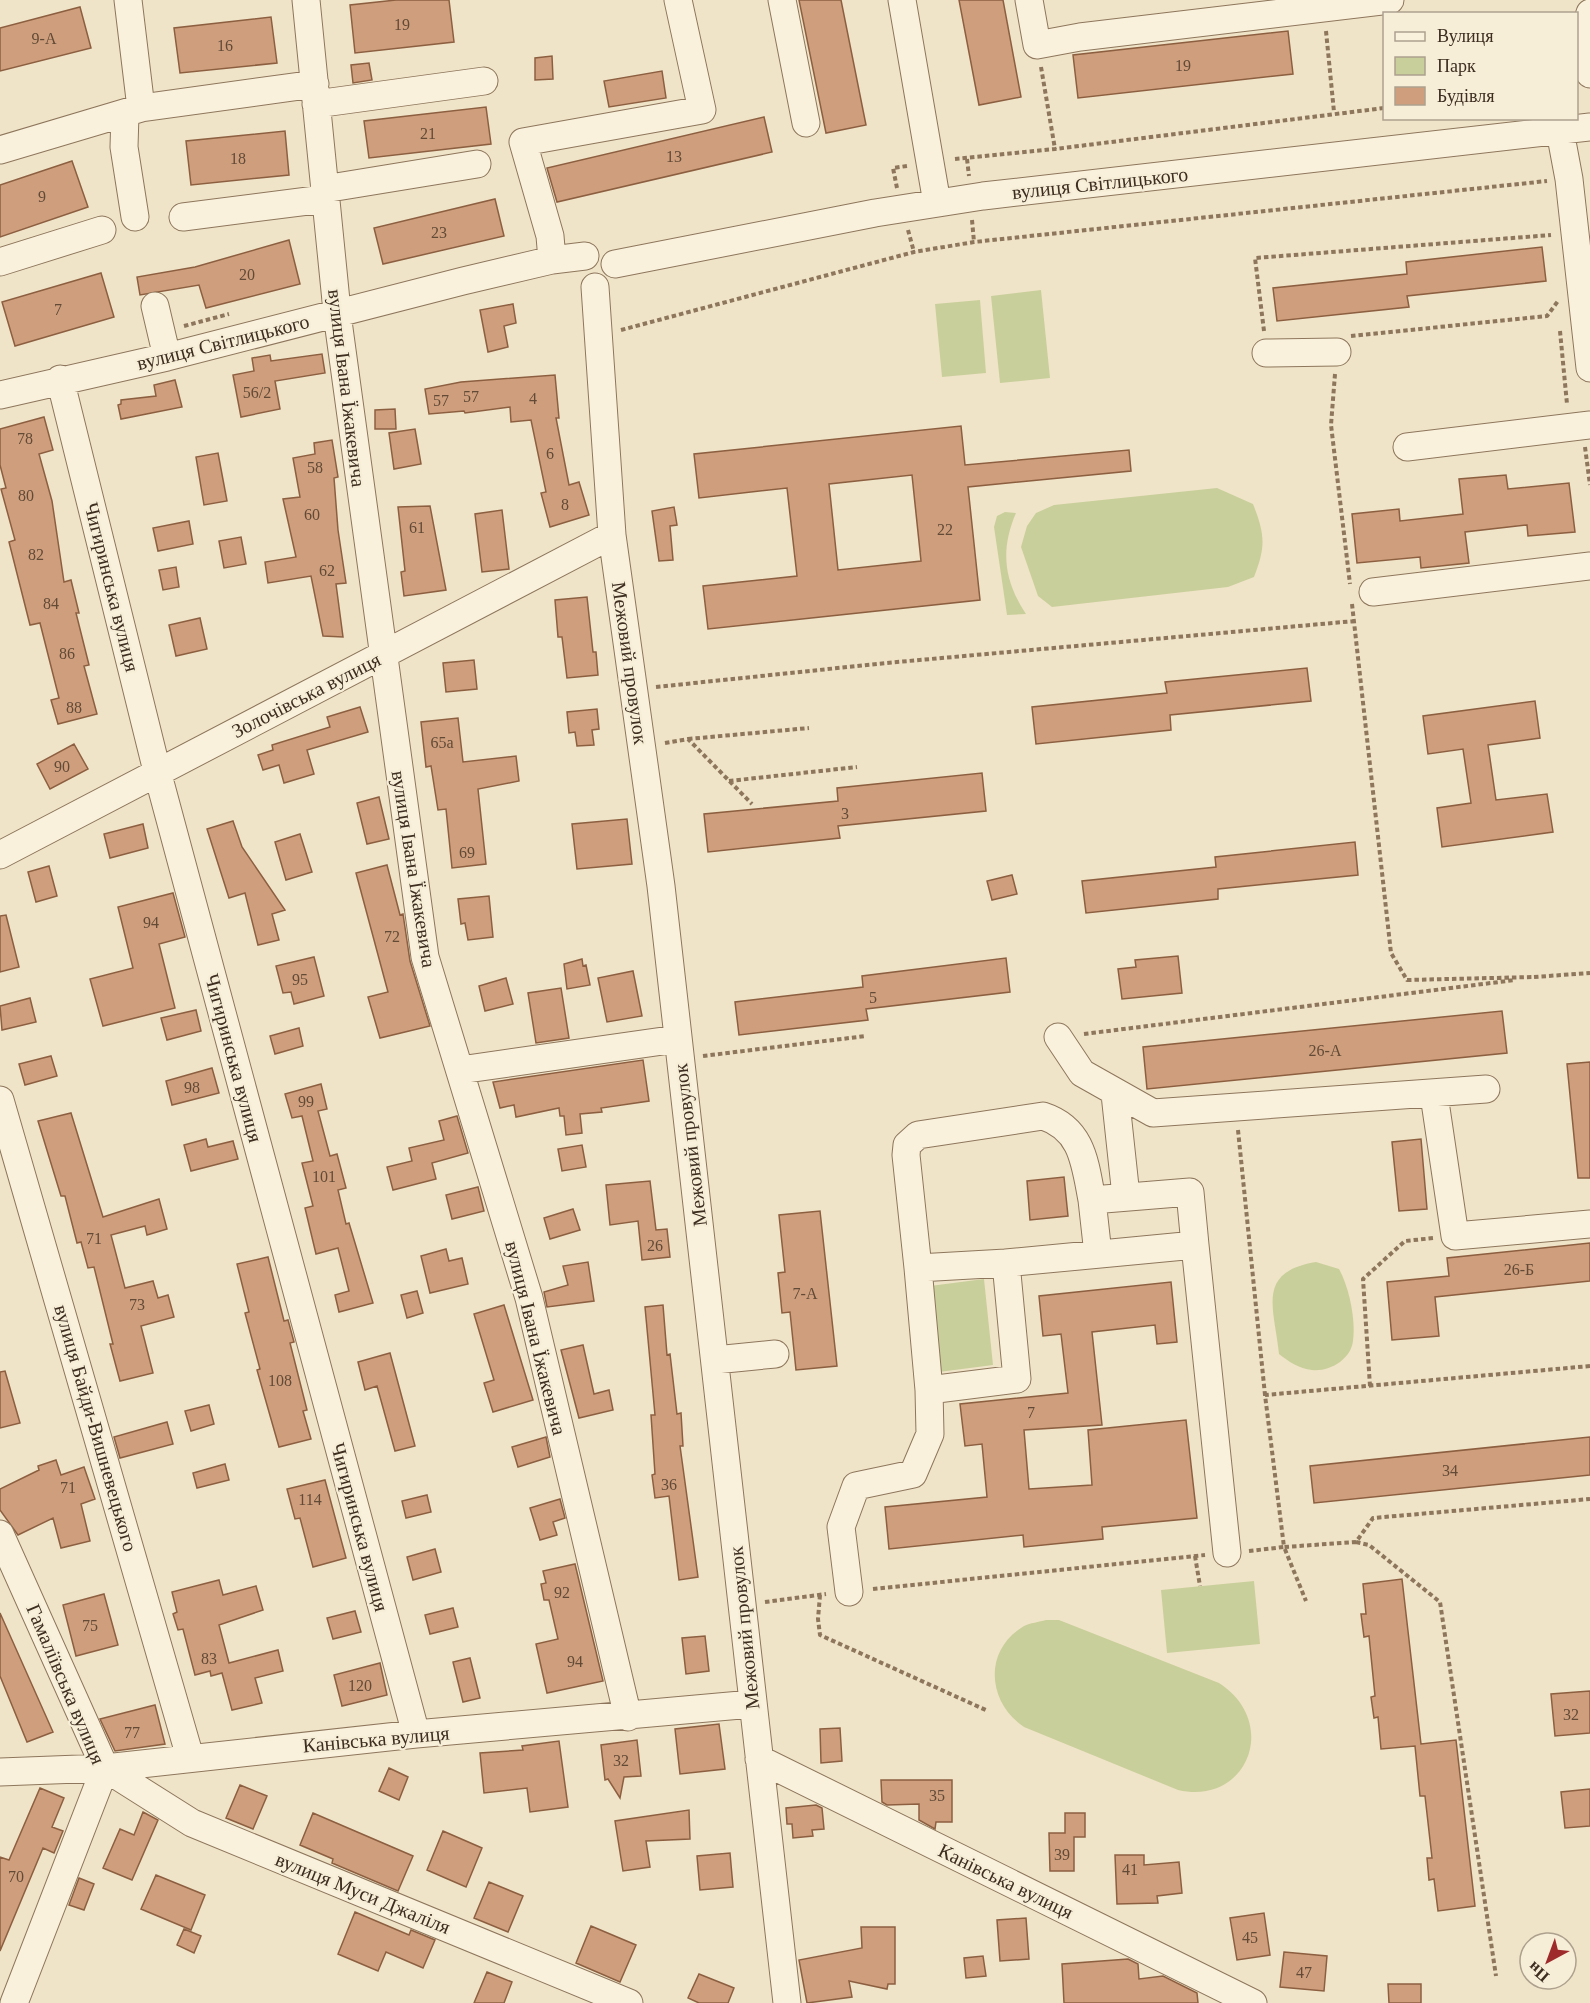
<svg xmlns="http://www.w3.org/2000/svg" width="1590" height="2003" viewBox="0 0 1590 2003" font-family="'Times New Roman',serif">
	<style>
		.green { fill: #c9cf9b }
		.building { fill: #cf9f7d; stroke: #8d5f41; stroke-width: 1.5; fill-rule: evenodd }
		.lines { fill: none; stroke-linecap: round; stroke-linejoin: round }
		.minor-casing { stroke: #8d765c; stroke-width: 29 }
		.path { stroke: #8d765c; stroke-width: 4; stroke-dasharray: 4.5 3; stroke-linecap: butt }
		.minor { stroke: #faf1dc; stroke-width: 27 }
		.labels { text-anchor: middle; stroke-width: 4.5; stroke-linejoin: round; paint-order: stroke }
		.number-label { font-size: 16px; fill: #624a37 }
		.street-label { font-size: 20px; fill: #3d2e20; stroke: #f7eed8 }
	</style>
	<rect width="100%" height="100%" fill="#f0e4c8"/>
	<!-- green -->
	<path class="green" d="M1041 290 1050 378 1000 383 991 296Z
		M980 300 986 373 942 377 935 304Z
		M1217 488 1253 504C1265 534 1266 547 1254 577L1228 587 1052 607 1038 596 1021 547 1027 526 1036 513 1054 505Z
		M1005 512 1016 513C1000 550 1004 581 1026 614L1007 615 994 527 997 516Z
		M1316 1262 1339 1269C1349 1287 1356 1319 1353 1341 1351 1359 1330 1372 1312 1370 1299 1369 1288 1361 1279 1354 1274 1307 1256 1272 1316 1262Z
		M984 1279 993 1365 939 1372 930 1286Z
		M1254 1581 1260 1644 1167 1653 1161 1590Z
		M1046 1620H1059L1219 1683C1280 1722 1248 1806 1178 1790L1024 1727C987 1702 983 1650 1024 1626 1030 1623 1039 1622 1046 1620Z"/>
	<!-- building -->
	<path class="building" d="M396 0H449L454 42 355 53 350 5Z
		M799 0H841L866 125 826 133Z
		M959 0H1003L1021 97 979 105Z
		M80 7 91 48 0 71V28Z
		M271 17 277 63 180 73 174 28Z
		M1288 31 1293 74 1078 98 1073 55Z
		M552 56 553 79 535 80V58Z
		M369 63 372 80 353 83 351 65Z
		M662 71 666 98 609 107 604 81Z
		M486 107 491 144 369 158 364 121Z
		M764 117 772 152 557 202 547 168Z
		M285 131 289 175 191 185 186 141Z
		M72 161 88 207 0 237V185Z
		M495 199 504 236 383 264 374 228Z
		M289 240 300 284 206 308 199 285 140 295 137 277 195 267Z
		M1542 247 1546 281 1407 296 1409 307 1277 321 1273 288 1407 274 1406 262Z
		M101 273 114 317 15 346 2 302Z
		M513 304 516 323 504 326 508 347 488 352 480 310Z
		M322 354 325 373 275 381 280 409 241 417 233 375 254 371 252 358 270 355 271 361Z
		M555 375 559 418H556L569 485 579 482 589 515 550 527 541 493 546 492 531 420 511 422 510 407 465 413 464 411 429 414 425 389 461 382Z
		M175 380 182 407 121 419 118 405 121 404V400L156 396 154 385Z
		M395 409 396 429H375V410Z
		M44 417 53 450 39 454 52 501 64 582 71 580 79 613H76L89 665 84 666 97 714 58 724 51 700 59 698 40 623 30 625 9 542 15 540 1 489 6 488 0 465V429Z
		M961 426 965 465 1129 450 1131 471 968 487 980 600 708 629 703 586 797 576 787 488 699 498 694 454ZM912 475 921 561 838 570 829 484Z
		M415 429 421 464 394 469 389 433Z
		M332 440 338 477 334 478 338 530 346 583 336 584 343 637 323 636 311 576 268 583 265 562 296 557 283 499 300 497 293 458 315 454 314 443Z
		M218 453 227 501 204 505 196 457Z
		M1506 475 1508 489 1569 483 1575 532 1528 536 1527 525 1465 532 1469 563 1421 568 1420 557 1357 563 1352 514 1399 509 1400 521 1463 514 1459 479Z
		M430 506 446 590 404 596 401 572 405 571 398 507Z
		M674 507 677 525 670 526 673 560 659 561 652 511Z
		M502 510 509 569 482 572 475 514Z
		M189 521 193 544 158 551 153 528Z
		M241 537 246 564 224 568 219 541Z
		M176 567 179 587 163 590 159 570Z
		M587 597 593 652H596L598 675 567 678 562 637H558L555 600Z
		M200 618 207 649 176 656 169 625Z
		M474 660 477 689 446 692 443 663Z
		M1307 668 1311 701 1170 715 1171 730 1036 744 1032 707 1167 693 1165 682Z
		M1535 701 1540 738 1488 745 1496 800 1547 794 1553 832 1442 847 1437 808 1471 803 1463 749 1428 754 1423 716Z
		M360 707 368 732 307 750 314 774 284 783 279 765 263 770 258 755 273 750 272 745 330 727 327 717Z
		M597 709 599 729 592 730 594 745 577 746 575 732 569 733 567 712Z
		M458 718 463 762 516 756 519 781 478 789 486 864 452 868 446 809 438 810 431 766 426 767 421 722Z
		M74 744 88 769 50 789 37 764Z
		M982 773 986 811 838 826 840 838 708 852 704 814 838 801 837 788Z
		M379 797 389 839 367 844 357 803Z
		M627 819 632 864 577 869 572 824Z
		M233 821 242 847 285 910 272 914 279 940 258 945 245 893 229 898 207 829Z
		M143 824 148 848 110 858 104 834Z
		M300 834 312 872 286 880 275 842Z
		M1355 842 1358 875 1218 889V899L1086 913 1082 881 1216 867 1215 857Z
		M387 865 400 915 403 914 410 961 430 1026 380 1038 368 997 388 992 356 873Z
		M49 866 57 896 36 902 28 872Z
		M1012 875 1017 894 992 900 987 881Z
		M173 893 185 937 159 944 175 1008 103 1026 90 979 133 968 118 907Z
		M489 896 493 937 468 940 465 923 461 924 458 899Z
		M6 915 19 967 0 972V916Z
		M1178 956 1182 993 1122 999 1118 969 1136 967 1135 960Z
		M314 957 324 996 294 1004 291 992 283 993 276 966Z
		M1006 958 1010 992 866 1009 868 1020 739 1035 735 1002 863 987 862 976Z
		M582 959 583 966 586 965 590 985 567 989 564 964Z
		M633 971 642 1016 607 1022 598 978Z
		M506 978 513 1004 485 1011 479 986Z
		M561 988 569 1038 536 1043 528 993Z
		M30 998 36 1022 2 1030 0 1006Z
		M196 1010 201 1031 167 1040 161 1018Z
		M1502 1011 1507 1053 1147 1089 1143 1047Z
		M299 1028 303 1046 275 1054 270 1036Z
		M51 1056 57 1076 25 1085 19 1064Z
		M643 1060 649 1101 601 1108 602 1112 580 1114 582 1133 566 1135 564 1116H560L559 1108 516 1117 514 1105 500 1108 493 1082Z
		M1590 1062V1178H1578L1567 1064Z
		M212 1068 219 1093 172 1105 166 1081Z
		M321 1084 327 1109 318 1111 330 1156 337 1154 346 1188 338 1190 346 1224 349 1223 373 1303 339 1312 335 1295 349 1291 338 1248 316 1254 305 1208 313 1206 302 1163 313 1161 302 1116 292 1118 285 1094Z
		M71 1113 103 1217 159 1199 167 1229 147 1235 145 1226 111 1235 125 1288 153 1281 158 1298 168 1295 174 1317 141 1326 153 1373 120 1381 110 1344H113L94 1267 88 1268 81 1242 77 1243 65 1196H61L38 1121Z
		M457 1116 468 1153 432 1163 436 1179 393 1190 387 1167 412 1161 409 1148 444 1140 439 1121Z
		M206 1139 208 1147 233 1141 238 1159 191 1171 184 1145Z
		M1421 1139 1427 1209 1399 1211 1392 1142Z
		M582 1145 586 1167 562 1171 558 1149Z
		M1064 1177 1068 1216 1030 1220 1027 1181Z
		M650 1181 656 1230 667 1229 670 1257 642 1260 638 1221 610 1225 606 1185Z
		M478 1187 484 1211 452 1219 446 1195Z
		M573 1209 580 1230 550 1239 544 1218Z
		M820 1211 837 1366 796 1370 790 1312 782 1313 778 1273 785 1272 779 1215Z
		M1590 1243V1281L1435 1297 1439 1336 1392 1340 1387 1282 1449 1276 1447 1258Z
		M446 1249 449 1261 462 1258 468 1284 430 1293 421 1256Z
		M268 1257 284 1321 288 1320 294 1342 290 1343 307 1410 303 1411 311 1439 279 1447 257 1370 260 1369 245 1313 249 1312 237 1264Z
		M588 1262 594 1301 547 1307 544 1292 568 1285 563 1266Z
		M1171 1282 1177 1342 1157 1344 1155 1325 1092 1332 1102 1425 1024 1430 1029 1489 1092 1485 1088 1430 1186 1420 1197 1518 1102 1527 1103 1539 1024 1547 1023 1535 889 1549 885 1507 987 1497 982 1444 965 1446 960 1404 1068 1393 1061 1334 1043 1336 1039 1296Z
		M417 1291 423 1313 407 1318 401 1295Z
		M504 1305 533 1400 493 1412 484 1383 494 1380 474 1314Z
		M663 1305 667 1355 670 1354 677 1414 681 1413 683 1446H680L698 1577 679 1580 669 1496 655 1498 652 1475 655 1474 651 1415H655L645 1307Z
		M583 1345 594 1394 609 1390 613 1410 579 1418 561 1350Z
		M390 1353 415 1446 395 1451 377 1386 365 1390 358 1362Z
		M5 1371 20 1423 0 1428V1372Z
		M209 1405 214 1424 191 1431 185 1411Z
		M167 1422 173 1444 120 1458 114 1437Z
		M546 1437 550 1457 518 1467 512 1447Z
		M1590 1437V1475L1314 1503 1310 1466Z
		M56 1460 61 1475 84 1467 95 1499 81 1504 90 1541 61 1548 53 1518 18 1535 0 1510V1489L39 1470 38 1466Z
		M225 1464 229 1480 197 1488 193 1473Z
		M325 1480 346 1558 313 1567 300 1518 295 1519 287 1489Z
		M427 1495 431 1512 406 1518 402 1501Z
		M560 1499 565 1518 553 1522 557 1535 540 1540 530 1508Z
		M435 1549 441 1572 413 1580 407 1557Z
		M575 1564 603 1681 547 1693 536 1644 558 1639 549 1600H544L541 1584 546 1583 543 1571Z
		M1402 1579 1421 1744 1456 1740 1475 1906 1438 1911 1434 1879 1429 1880 1427 1858H1432L1425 1796H1420L1415 1746 1381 1749 1378 1717 1374 1718 1371 1697 1375 1696 1369 1636 1364 1637 1361 1614H1366L1363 1584Z
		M219 1580 223 1595 256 1586 263 1610 219 1625 229 1663 278 1650 283 1671 255 1678 262 1703 232 1710 222 1673 211 1676 210 1671 195 1675 183 1629 178 1630 173 1614 177 1612 172 1592Z
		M104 1594 118 1645 76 1656 63 1605Z
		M453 1608 458 1627 430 1634 425 1615Z
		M355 1611 361 1632 333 1639 327 1618Z
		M0 1613 53 1732 27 1742 0 1676Z
		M705 1636 709 1671 686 1674 682 1638Z
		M470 1658 480 1698 463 1702 453 1662Z
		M380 1663 387 1695 342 1706 334 1675Z
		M1590 1691V1733L1555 1736 1551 1694Z
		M155 1705 165 1744 115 1751 100 1719Z
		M719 1724 725 1769 680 1774 675 1729Z
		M840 1728 842 1761 821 1763 820 1729Z
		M637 1740 641 1776 624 1777 620 1798 608 1779 605 1780 601 1745Z
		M559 1741 568 1807 530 1812 527 1788 484 1793 480 1753 523 1750 522 1746Z
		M389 1768 408 1777 399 1800 379 1791Z
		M881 1780H952V1822H936L935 1829 919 1820V1804L887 1805 882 1802Z
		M240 1785 267 1796 253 1829 226 1818Z
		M40 1788 64 1798 52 1827 63 1831 54 1853 43 1848 0 1951V1857L9 1860Z
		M1590 1789V1826L1565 1828 1561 1792Z
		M816 1805 822 1808 824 1829 812 1830 813 1836 793 1838 792 1824H787L786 1808Z
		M689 1810 690 1839 646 1841 650 1867 623 1871 615 1821Z
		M143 1812 158 1820 132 1880 103 1868 120 1829 134 1835Z
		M313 1813 413 1856 398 1891 332 1863 333 1859 300 1845Z
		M1065 1813H1085V1837H1074V1871H1050L1049 1833H1065Z
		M443 1831 482 1848 466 1887 427 1870Z
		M730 1853 733 1887 700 1890 697 1856Z
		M1115 1855H1144V1865L1179 1862 1182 1893 1157 1896 1158 1903 1117 1904Z
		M156 1875 205 1895 191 1930 141 1909Z
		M79 1878 94 1884 84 1910 69 1905Z
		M489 1882 523 1896 508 1932 474 1918Z
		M355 1912 409 1935 411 1930 435 1940 423 1968 386 1952 378 1971 338 1954Z
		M1264 1913 1270 1955 1237 1960 1230 1918Z
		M1026 1918 1029 1959 1000 1961 997 1920Z
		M591 1926 636 1945 620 1982 576 1963Z
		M861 1927H895V1984H888L887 1989 849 1981 852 1997 807 2003 799 1960 862 1948Z
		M184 1929 201 1936 194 1953 177 1945Z
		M1284 1952 1327 1956 1324 1991 1280 1987Z
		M983 1956 986 1976 966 1978 964 1958Z
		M1128 1959 1138 1964 1139 1979 1163 1976 1197 1993 1198 2003H1064L1062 1964Z
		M487 1972 512 1982 504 2003H474Z
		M699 1974 734 1988 728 2003H699L688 1998Z
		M1388 1984H1421V2003H1389Z"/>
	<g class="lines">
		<defs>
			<path id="minor" d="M128 0 141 108
				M306 0 338 321 425 957 529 1298 628 1717
				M782 0 806 123
				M902 0 937 203
				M1029 0 1037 45 1080 37 1390 0
				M1590 13 1586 25 1590 74
				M316 104 484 81
				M125 114 124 147 135 217
				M1560 131 1569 179 1590 368
				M0 150 141 108 315 84
				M324 189 477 164
				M183 217 324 199
				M552 260 550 236 523 142 702 110 678 0
				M0 262 102 230
				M615 264 875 213 983 196 1590 127
				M595 287 612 535 661 886 787 2003
				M155 306 167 357
				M1266 353 1337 352
				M60 379 157 771 416 1734
				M0 395 167 357 463 281 552 260 585 256
				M1407 447 1590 425
				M1373 592 1590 566
				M0 855 612 535
				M1058 1037 1082 1073 1153 1113 1486 1089
				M460 1070 677 1039
				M1115 1094 1126 1196
				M1434 1095 1455 1236 1590 1224
				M0 1100 190 1757
				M1098 1254 1092 1200 1190 1192 1195 1245
				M918 1268 906 1155 907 1145 918 1135 1043 1116C1083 1129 1085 1164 1092 1200
				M715 1360 775 1354
				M929 1390 918 1268 1006 1263
				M0 1534 105 1768 14 2003
				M849 1592 841 1527 856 1486 913 1474 930 1434 929 1390 1017 1379 1006 1263 1195 1245 1227 1553
				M759 1759 1253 2003
				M105 1768 192 1823 629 2003
				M0 1772 105 1768 416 1734 752 1704"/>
		</defs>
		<!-- minor casing -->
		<use href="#minor" class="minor-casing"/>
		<!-- path -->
		<path class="path" d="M1326 31 1334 112
			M1041 67 1055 149
			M955 159 1055 149 1384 108
			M967 159 969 176
			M897 188 893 168 907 166
			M972 220 974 242
			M908 230 914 252
			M184 326 229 314
			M621 330 914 252 974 242 1547 181
			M1264 331 1255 258 1551 235
			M1560 331 1567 404
			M1351 336 1547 316 1558 301
			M1335 374 1331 425 1350 584
			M1585 447 1590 485
			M1352 604 1391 953 1407 980 1534 977
			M656 687 886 663 1355 621
			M688 739 809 728
			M665 743 688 739 752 804
			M729 781 857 767
			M1534 977 1590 973
			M1084 1034 1515 980
			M703 1056 866 1036
			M1238 1130 1265 1395
			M1590 1366 1265 1395 1284 1547 1356 1542 1373 1518 1590 1499
			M1370 1386 1363 1279 1405 1241 1434 1238
			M1356 1542 1369 1545 1440 1602 1496 1976
			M1249 1551 1284 1547 1306 1601
			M1195 1556 1200 1586
			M873 1589 1205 1555
			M820 1595 818 1619 820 1635 988 1711
			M765 1602 826 1594"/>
		<!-- minor -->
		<use href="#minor" class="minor"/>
	</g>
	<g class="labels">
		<!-- number labels -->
		<g class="number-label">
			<text x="402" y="30">19</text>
			<text x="44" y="44">9-А</text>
			<text x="225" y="51">16</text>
			<text x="1183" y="71">19</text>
			<text x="428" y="139">21</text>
			<text x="674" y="162">13</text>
			<text x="238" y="164">18</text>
			<text x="42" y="202">9</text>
			<text x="439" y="238">23</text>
			<text x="247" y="280">20</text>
			<text x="58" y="315">7</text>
			<text x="257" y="398">56/2</text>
			<text x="471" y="402">57</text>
			<text x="533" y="404">4</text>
			<text x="441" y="406">57</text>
			<text x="25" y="444">78</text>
			<text x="550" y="459">6</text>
			<text x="315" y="473">58</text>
			<text x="26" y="501">80</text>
			<text x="565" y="510">8</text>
			<text x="312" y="520">60</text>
			<text x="417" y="533">61</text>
			<text x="945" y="535">22</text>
			<text x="36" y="560">82</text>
			<text x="327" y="576">62</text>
			<text x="51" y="609">84</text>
			<text x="67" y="659">86</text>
			<text x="74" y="713">88</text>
			<text x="442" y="748">65а</text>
			<text x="62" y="772">90</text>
			<text x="845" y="819">3</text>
			<text x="467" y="858">69</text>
			<text x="151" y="928">94</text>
			<text x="392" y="942">72</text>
			<text x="300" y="985">95</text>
			<text x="873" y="1003">5</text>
			<text x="1325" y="1056">26-А</text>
			<text x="192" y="1093">98</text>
			<text x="306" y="1107">99</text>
			<text x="324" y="1182">101</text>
			<text x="94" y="1244">71</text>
			<text x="655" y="1251">26</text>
			<text x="1519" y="1275">26-Б</text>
			<text x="805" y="1299">7-А</text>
			<text x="137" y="1310">73</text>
			<text x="280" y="1386">108</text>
			<text x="1031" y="1418">7</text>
			<text x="1450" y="1476">34</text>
			<text x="669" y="1490">36</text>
			<text x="68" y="1493">71</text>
			<text x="310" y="1505">114</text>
			<text x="562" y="1598">92</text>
			<text x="90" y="1631">75</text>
			<text x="209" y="1664">83</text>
			<text x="575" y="1667">94</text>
			<text x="360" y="1691">120</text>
			<text x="1571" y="1720">32</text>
			<text x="132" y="1738">77</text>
			<text x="621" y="1766">32</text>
			<text x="937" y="1801">35</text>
			<text x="1062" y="1860">39</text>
			<text x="1130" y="1875">41</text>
			<text x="16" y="1882">70</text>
			<text x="1250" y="1943">45</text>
			<text x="1304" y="1978">47</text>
		</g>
		<!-- street labels -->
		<g class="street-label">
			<text transform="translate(1100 183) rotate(-6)" y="7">вулиця Світлицького</text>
			<text transform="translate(223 342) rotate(-14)" y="7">вулиця Світлицького</text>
			<text transform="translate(347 388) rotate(83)" y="7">вулиця Івана Їжакевича</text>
			<text transform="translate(112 587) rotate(76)" y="7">Чигиринська вулиця</text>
			<text transform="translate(630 663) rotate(82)" y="7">Межовий провулок</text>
			<text transform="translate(306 695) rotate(-27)" y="7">Золочівська вулиця</text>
			<text transform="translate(414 869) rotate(81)" y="7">вулиця Івана Їжакевича</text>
			<text transform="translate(234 1058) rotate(75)" y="7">Чигиринська вулиця</text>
			<text transform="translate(690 1145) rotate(-97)" y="7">Межовий провулок</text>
			<text transform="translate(536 1338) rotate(76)" y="7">вулиця Івана Їжакевича</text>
			<text transform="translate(96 1428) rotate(74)" y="7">вулиця Байди-Вишневецького</text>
			<text transform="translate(360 1527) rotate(75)" y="7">Чигиринська вулиця</text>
			<text transform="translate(744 1628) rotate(-96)" y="7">Межовий провулок</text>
			<text transform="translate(66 1684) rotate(67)" y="7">Гамаліївська вулиця</text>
			<text transform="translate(376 1739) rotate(-5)" y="7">Канівська вулиця</text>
			<text transform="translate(1006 1881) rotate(26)" y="7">Канівська вулиця</text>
			<text transform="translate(363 1893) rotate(22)" y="7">вулиця Муси Джаліля</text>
		</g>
	</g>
	<!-- legend -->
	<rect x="1383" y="12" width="195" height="108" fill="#f7eed8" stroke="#ada18e" stroke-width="1.5"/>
	<rect x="1395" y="32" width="30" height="9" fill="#faf1dc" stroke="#ada18e" stroke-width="1.5"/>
	<text x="1437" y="42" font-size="18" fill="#3d2e20">Вулиця</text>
	<rect x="1395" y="57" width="30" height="18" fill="#c9cf9b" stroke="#ada18e" stroke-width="1.5"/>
	<text x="1437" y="72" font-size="18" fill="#3d2e20">Парк</text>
	<rect x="1395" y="87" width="30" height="18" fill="#cf9f7d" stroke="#ada18e" stroke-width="1.5"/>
	<text x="1437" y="102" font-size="18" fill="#3d2e20">Будівля</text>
	<!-- north arrow -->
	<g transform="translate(1548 1961) rotate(221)"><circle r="28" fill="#f7eed8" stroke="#ada18e" stroke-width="1.5"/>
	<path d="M0-4.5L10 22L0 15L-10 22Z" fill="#9e2a2b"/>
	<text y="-9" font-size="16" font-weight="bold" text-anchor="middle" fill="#3d2e20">Пн</text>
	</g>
</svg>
